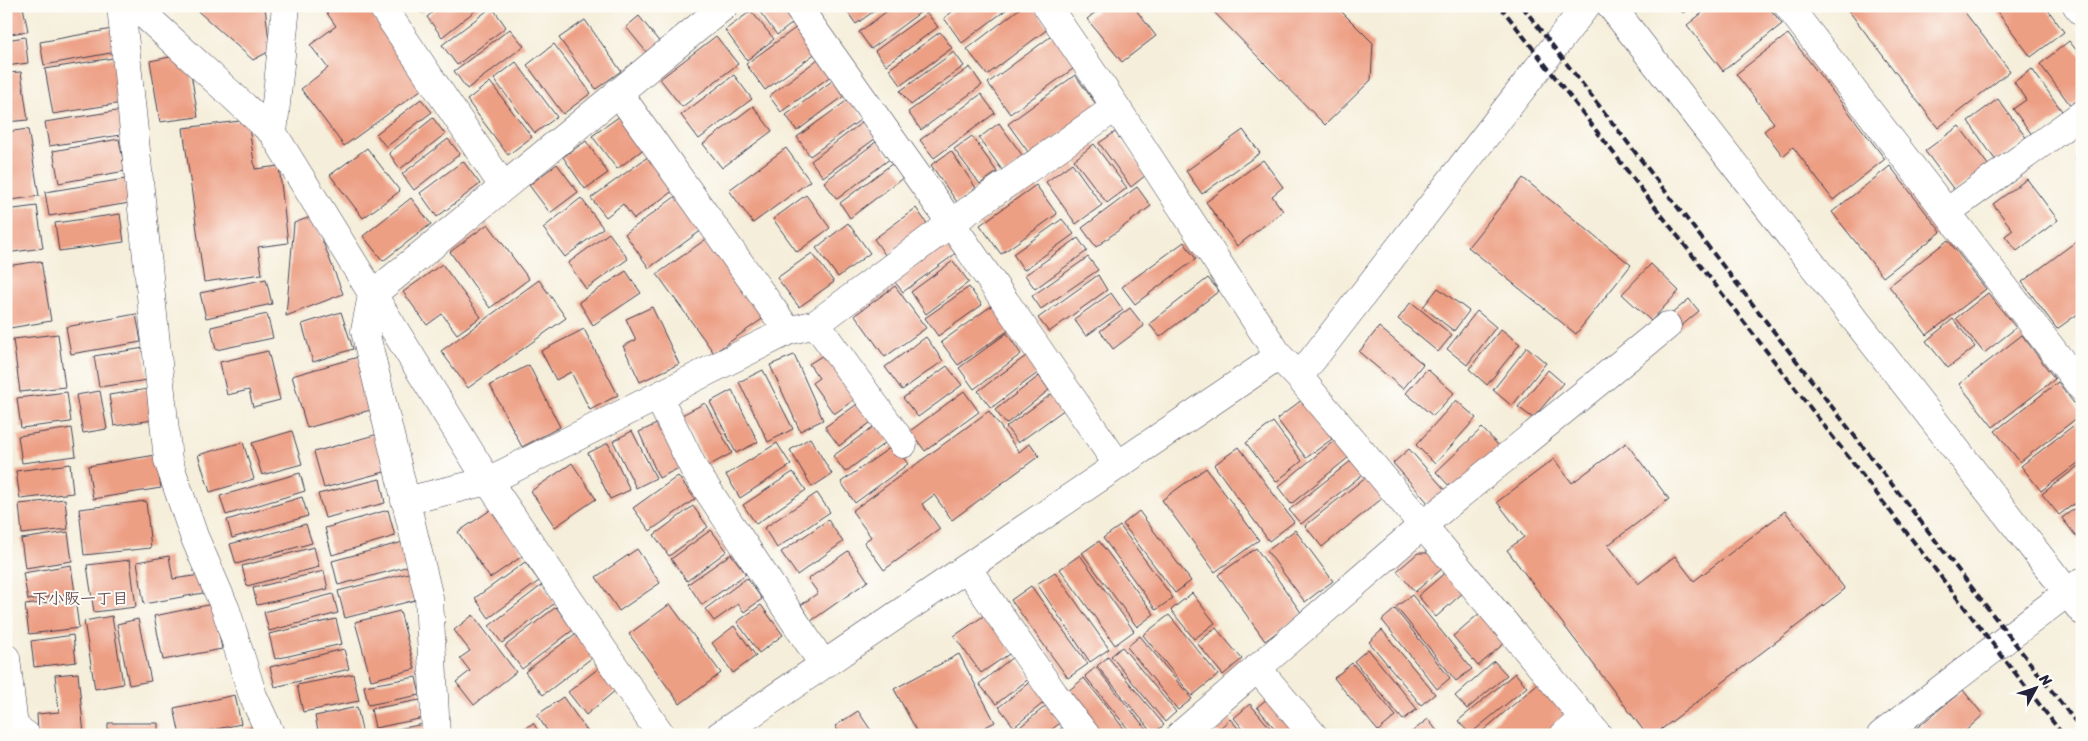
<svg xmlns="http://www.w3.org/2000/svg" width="2088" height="741" viewBox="0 0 2088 741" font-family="Sriracha,'Klee One',sans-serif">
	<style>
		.building { fill: #ed9f84 }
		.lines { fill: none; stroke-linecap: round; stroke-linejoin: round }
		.minor-casing { stroke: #424153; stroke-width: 29 }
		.minor { stroke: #fff; stroke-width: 28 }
		.rail { stroke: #22223b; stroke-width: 4; stroke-dasharray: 8 4; stroke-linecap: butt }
		.labels { text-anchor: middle; stroke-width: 4; stroke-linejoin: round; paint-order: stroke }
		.neighbourhood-label { font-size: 16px; font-weight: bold; fill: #694e55; stroke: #fdfcf7 }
	</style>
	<rect width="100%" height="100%" fill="#fdfcf7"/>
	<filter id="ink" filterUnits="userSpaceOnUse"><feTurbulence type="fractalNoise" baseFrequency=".02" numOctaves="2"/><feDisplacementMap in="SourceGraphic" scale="10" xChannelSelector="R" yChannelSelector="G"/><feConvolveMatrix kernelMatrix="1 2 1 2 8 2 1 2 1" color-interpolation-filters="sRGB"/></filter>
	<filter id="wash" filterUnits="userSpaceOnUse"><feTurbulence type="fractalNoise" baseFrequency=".0096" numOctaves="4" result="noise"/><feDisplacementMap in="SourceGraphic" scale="20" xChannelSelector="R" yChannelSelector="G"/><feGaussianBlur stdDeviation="1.12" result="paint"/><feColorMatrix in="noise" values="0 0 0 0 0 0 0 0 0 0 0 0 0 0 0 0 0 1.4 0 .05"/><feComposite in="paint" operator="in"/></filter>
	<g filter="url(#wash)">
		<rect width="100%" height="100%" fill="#f5eeda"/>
		<g id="blocks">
			<!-- building -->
			<path class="building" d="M192 6H265L270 51 253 60Z
				M322 6H365L425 87 344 146 301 89 328 68 310 45 336 26Z
				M416 6H429L421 13Z
				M440 6H481L442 37 427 17Z
				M759 6H787L797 20 777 35 757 8Z
				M843 6H881L856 24Z
				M894 6H923L925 9 871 49 859 32Z
				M960 6H1011L962 43 944 18Z
				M1023 6H1032L1049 28 987 75 967 49Z
				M1103 6H1133L1156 36 1122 62 1087 19Z
				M1208 6H1336L1373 43 1371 80 1325 125Z
				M1677 6H1692L1683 13Z
				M1711 6H1768L1782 24 1723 71 1687 25Z
				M1845 6H1960L2010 71 1938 128Z
				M1993 6H2045L2064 32 2031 57Z
				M23 7 28 31 6 35V10Z
				M492 7 506 27 457 65 442 45Z
				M751 11 774 39 747 60 725 30Z
				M927 13 938 27 886 65 875 51Z
				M639 16 661 44 648 54 626 27Z
				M585 20 621 71 596 89 559 38Z
				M801 24 820 50 765 90 746 64Z
				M112 29 116 52 44 65 40 42Z
				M510 29 524 46 467 89 454 71Z
				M940 32 952 48 901 85 889 69Z
				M1054 34 1077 66 1010 114 988 83Z
				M1788 34 1885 159 1833 200 1793 147 1783 156 1764 131 1774 123 1736 74Z
				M716 36 738 64 682 107 660 79Z
				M25 37 28 63 6 66V40Z
				M2069 41 2082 57V98L2071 106 2040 64Z
				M554 44 591 93 563 114 527 65Z
				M954 52 964 66 911 105 900 91Z
				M175 56 191 73 198 117 160 122 150 61Z
				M822 56 835 73 781 112 769 96Z
				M113 58 122 103 53 114 45 69Z
				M516 62 557 117 535 133 494 79Z
				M970 67 982 85 921 130 908 112Z
				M2032 69 2064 114 2033 136 2013 109 2026 100 2014 82Z
				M21 72 28 120 6 122V73Z
				M734 75 752 99 699 139 681 115Z
				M1075 75 1098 107 1031 156 1008 124Z
				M836 78 848 93 797 131 786 115Z
				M490 82 532 137 508 155 467 100Z
				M981 94 995 113 934 158 920 140Z
				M421 99 432 112 386 147 376 134Z
				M849 99 863 118 810 156 797 137Z
				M1998 99 2027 139 1996 161 1968 121Z
				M753 106 772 131 722 168 703 144Z
				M123 110 127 134 49 146 45 122Z
				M620 116 645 148 617 169 592 136Z
				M433 118 445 134 400 169 389 153Z
				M248 120 255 169 279 166 288 243 258 247 262 274 204 282 183 128Z
				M864 121 876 138 823 177 811 161Z
				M999 123 1025 159 1005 174 979 138Z
				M1959 126 1989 166 1955 191 1925 151Z
				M28 129 39 196 12 200 10 185 6 186V132Z
				M1243 130 1260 153 1202 194 1186 171Z
				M1115 132 1146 175 1131 187 1099 143Z
				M972 136 997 172 980 184 954 149Z
				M119 139 125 171 59 183 53 151Z
				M448 139 460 154 414 190 402 174Z
				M586 141 608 173 585 189 563 157Z
				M877 141 891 158 837 199 824 182Z
				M1094 144 1127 188 1107 203 1074 160Z
				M367 148 400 191 363 218 330 175Z
				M786 148 810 181 753 223 729 190Z
				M951 151 976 188 957 202 931 165Z
				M2082 153V167L2075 158Z
				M649 156 674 190 634 219 623 204 606 217 591 198Z
				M1263 160 1283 187 1272 196 1283 211 1237 246 1206 202Z
				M463 161 480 184 437 217 420 193Z
				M893 163 904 177 850 218 840 203Z
				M1072 163 1102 205 1076 224 1046 182Z
				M557 164 578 192 550 213 529 185Z
				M1890 166 1941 232 1883 277 1832 212Z
				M1523 178 1631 265 1576 334 1468 247Z
				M125 179 130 203 49 216 45 192Z
				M2027 179 2058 220 2017 251 2005 236 2013 230 1993 204Z
				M1036 185 1057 214 1001 254 980 225Z
				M1137 187 1151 206 1096 247 1082 228Z
				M806 195 830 228 797 252 773 219Z
				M676 196 702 230 649 268 625 234Z
				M411 198 431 224 383 261 363 236Z
				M581 198 603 228 565 257 543 228Z
				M37 206 43 248 6 253V210Z
				M916 208 928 225 886 256 874 239Z
				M120 214 124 242 59 251 55 223Z
				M313 216 343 294 286 316 294 223Z
				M1062 219 1074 234 1024 270 1013 254Z
				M848 223 870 253 838 277 816 248Z
				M488 224 529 279 490 308 450 252Z
				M609 233 628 259 586 289 568 263Z
				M709 237 765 317 714 353 657 274Z
				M2082 237V311L2057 329 2022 282Z
				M1078 238 1087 251 1035 289 1025 275Z
				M1948 240 1986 289 1927 335 1889 286Z
				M948 242 955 254 903 292 894 281Z
				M1184 242 1196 259 1135 304 1122 287Z
				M812 253 834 282 799 307 777 278Z
				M1088 257 1098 270 1041 309 1032 296Z
				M41 261 51 321 10 328 6 302V266Z
				M953 261 969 282 926 314 911 292Z
				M442 264 481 317 457 334 442 314 427 325 403 292Z
				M1651 264 1679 291 1651 321 1622 294Z
				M626 271 641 293 593 325 579 302Z
				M1098 275 1107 290 1049 332 1038 318Z
				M1208 278 1219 291 1160 337 1149 324Z
				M266 279 272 304 206 318 200 293Z
				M539 280 566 318 468 388 441 351Z
				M895 286 926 328 885 357 855 315Z
				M969 287 982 305 938 336 925 318Z
				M1438 288 1469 311 1454 331 1423 307Z
				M1111 293 1123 310 1086 336 1074 319Z
				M1988 293 2016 328 1984 353 1956 318Z
				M1689 299 1699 311 1680 327 1669 316Z
				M1411 302 1452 335 1438 352 1398 319Z
				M994 304 1011 329 958 365 941 342Z
				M652 307 679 364 640 382 623 346 636 340 626 319Z
				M1130 308 1144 326 1113 349 1100 331Z
				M1477 311 1496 327 1467 365 1447 349Z
				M341 312 353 349 313 362 302 324Z
				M136 314 141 342 71 354 66 327Z
				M267 314 273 338 216 350 211 327Z
				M1953 319 1975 347 1948 368 1926 341Z
				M1379 327 1423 364 1403 389 1359 352Z
				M584 329 618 395 590 410 571 372 556 380 541 351Z
				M1501 329 1520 344 1487 385 1469 369Z
				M1007 333 1021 354 974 389 959 368Z
				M58 334 65 387 20 392 13 339Z
				M2022 335 2055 379 1993 427 1959 384Z
				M926 337 943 361 902 390 885 367Z
				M1527 347 1546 363 1512 406 1493 390Z
				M144 348 148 380 99 387 94 356Z
				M268 351 280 400 253 407 249 390 227 395 220 362Z
				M828 352 858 397 834 414 812 383 819 378 809 364Z
				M794 355 823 420 800 431 770 365Z
				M1026 356 1039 372 991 408 978 391Z
				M358 357 374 409 307 428 292 376Z
				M529 365 560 427 522 447 490 385Z
				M947 366 962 385 918 417 903 398Z
				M1427 369 1454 393 1433 416 1406 393Z
				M763 370 793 429 768 442 739 382Z
				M1548 370 1563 383 1533 418 1518 407Z
				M1039 376 1049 390 1006 424 995 410Z
				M2058 382 2082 414 2020 462 1995 431Z
				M148 389 153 420 114 426 109 395Z
				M732 390 758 442 736 453 710 402Z
				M100 391 107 429 83 433 76 395Z
				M964 391 979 412 925 451 910 431Z
				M67 392 71 422 21 428 17 398Z
				M1053 393 1065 409 1018 443 1006 427Z
				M1303 399 1332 439 1306 458 1277 419Z
				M1456 400 1476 418 1435 464 1416 445Z
				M860 402 874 420 839 446 825 427Z
				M705 403 732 453 708 466 682 415Z
				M989 411 1019 452 1030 443 1039 456 952 520 934 495 922 504 940 529 884 570 864 542 871 537 852 511Z
				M2082 419V460L2041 491 2021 466Z
				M661 422 681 467 659 478 639 432Z
				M1273 422 1302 461 1276 482 1246 443Z
				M877 424 889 440 845 472 833 456Z
				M72 428 76 456 22 463 18 436Z
				M1482 428 1499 446 1453 490 1436 472Z
				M292 431 302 464 262 475 252 443Z
				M632 431 656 478 636 488 613 441Z
				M378 434 388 471 324 488 314 452Z
				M810 438 832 474 812 487 790 450Z
				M1335 440 1349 457 1291 504 1278 487Z
				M243 442 254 479 210 492 198 455Z
				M608 443 630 490 610 499 588 453Z
				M777 443 791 465 740 498 726 475Z
				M1626 443 1669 499 1608 545 1638 584 1675 556 1694 581 1785 511 1845 589 1654 735H1647L1507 550 1524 537 1497 502 1554 459 1572 483Z
				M894 445 908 464 855 503 841 482Z
				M1239 447 1294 522 1269 541 1214 465Z
				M1409 449 1446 491 1430 505 1393 463Z
				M156 455 161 488 93 499 88 466Z
				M1352 460 1363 474 1301 524 1289 510Z
				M572 463 596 499 555 527 531 491Z
				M2082 463V498L2059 515 2042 494Z
				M70 464 73 493 20 499 16 471Z
				M1206 468 1259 540 1215 572 1162 500Z
				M793 472 806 490 756 524 743 505Z
				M300 473 305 491 226 515 220 496Z
				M678 476 695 499 650 531 633 508Z
				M1367 476 1384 497 1322 547 1305 526Z
				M380 479 385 503 325 518 318 494Z
				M817 493 830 512 777 548 764 528Z
				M302 497 308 516 232 538 227 520Z
				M65 499 68 529 22 534 19 504Z
				M146 501 151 548 84 555 79 509Z
				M2082 503V544L2062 518Z
				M693 506 708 527 669 556 654 535Z
				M492 509 524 555 490 578 458 532Z
				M388 510 395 536 332 555 325 528Z
				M1139 511 1191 581 1175 593 1123 524Z
				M828 520 843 542 797 575 781 552Z
				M306 524 312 543 236 564 230 544Z
				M1120 526 1173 598 1156 610 1103 538Z
				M711 530 727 551 687 581 671 559Z
				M1295 530 1333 581 1305 602 1267 551Z
				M68 532 72 561 25 568 21 539Z
				M1099 541 1154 614 1137 627 1082 553Z
				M403 542 409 566 338 585 332 561Z
				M314 547 319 567 247 586 242 566Z
				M1256 548 1302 614 1265 641 1218 575Z
				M637 549 660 583 619 611 596 577Z
				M848 551 868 581 811 621 801 605 818 593 808 579Z
				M1418 553H1432L1444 567 1415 592 1397 571Z
				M731 554 746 574 702 605 688 584Z
				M1080 555 1134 631 1115 645 1060 569Z
				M169 556 173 579 200 575 203 593 144 604 137 562Z
				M130 560 136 607 94 612 87 565Z
				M525 562 539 581 489 618 475 598Z
				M71 565 75 593 28 600 23 573Z
				M1448 570 1466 590 1436 617 1418 596Z
				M324 571 328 589 257 605 253 588Z
				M412 572 419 599 345 618 338 591Z
				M1055 572 1109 649 1090 662 1037 584Z
				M747 578 762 599 744 612 738 604 714 621 705 609Z
				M542 585 555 603 502 643 489 626Z
				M1031 586 1088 664 1068 678 1011 600Z
				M1192 593 1215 623 1194 639 1171 610Z
				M333 594 338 613 269 631 264 612Z
				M1412 595 1472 669 1456 681 1396 607Z
				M75 599 79 628 29 634 25 605Z
				M213 604 222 649 163 660 154 616Z
				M670 604 721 673 680 704 629 634Z
				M761 605 783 635 759 653 737 622Z
				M556 607 573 630 522 669 505 646Z
				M1395 609 1450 678 1437 689 1382 620Z
				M400 611 415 669 371 680 355 622Z
				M1481 612 1507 641 1478 666 1453 636Z
				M473 615 516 672 474 705 456 682 470 671 460 658 470 651 454 630Z
				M985 615 1012 652 981 673 954 636Z
				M1169 615 1218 675 1192 696 1143 635Z
				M112 616 123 684 95 689 84 621Z
				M138 619 151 681 129 685 117 624Z
				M336 619 342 644 275 659 269 634Z
				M734 626 756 656 733 673 712 643Z
				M1216 628 1242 659 1223 675 1197 643Z
				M1382 630 1435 694 1421 705 1369 642Z
				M575 634 593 657 543 695 525 672Z
				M73 635 76 662 34 667 31 641Z
				M1140 636 1192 699 1178 710 1127 647Z
				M1122 647 1176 712 1165 722 1111 656Z
				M344 649 349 669 275 687 270 667Z
				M1368 649 1417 709 1403 720 1354 661Z
				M959 654 995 722 970 735H919L894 689Z
				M1014 656 1030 678 996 704 979 684Z
				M1108 657 1164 725 1153 733 1097 666Z
				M1494 661 1507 675 1467 709 1455 696Z
				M1352 663 1396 716 1378 731 1334 678Z
				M1096 667 1151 735H1133L1085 676Z
				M599 668 616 690 586 715 568 692Z
				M78 673 84 735H41L38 733 37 714 59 712 55 675Z
				M1515 673 1527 687 1470 734 1458 721Z
				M353 674 359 701 303 712 297 685Z
				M416 677 420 695 368 705 364 686Z
				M1084 678 1129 735H1101L1067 692Z
				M1032 680 1048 699 1014 727 999 707Z
				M1542 680 1572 716 1550 735H1478Z
				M1963 690 1983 715 1961 735H1908Z
				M235 695 241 724 188 735H180L174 708Z
				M1272 695 1304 735H1280L1257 707Z
				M563 697 590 735H550L537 715Z
				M420 700 424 718 375 728 371 709Z
				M1250 704 1276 735H1248L1234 718Z
				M1047 705 1060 723 1045 735H1010Z
				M357 707 363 735H319L315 716Z
				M858 711 874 735H841L835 726Z
				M1230 719 1244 735H1221L1217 731Z
				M1428 719 1440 735H1408Z
				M108 723H158V735H108Z
				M533 723 541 735H517Z
				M424 724 426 735H378L377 733Z
				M1067 724 1075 735H1053Z
				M264 725 266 735H219V734Z"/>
		</g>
	</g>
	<g filter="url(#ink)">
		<use href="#blocks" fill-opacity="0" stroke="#424153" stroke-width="1"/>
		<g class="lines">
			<defs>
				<path id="minor" d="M121 6 168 460 194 536 226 610 253 696 271 735
					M135 6 273 133 488 481 661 735
					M382 6 503 186
					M797 6 951 223 1118 465
					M1047 6 1116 107 1279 356 1299 377 1598 735
					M1611 6 2082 611
					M1788 6 2082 388
					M2077 6 2082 12
					M618 92 788 331
					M273 133 286 6
					M1947 212 2082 114
					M816 324 903 444
					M1299 377 1586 6
					M658 396 695 471 823 664
					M405 501 488 481 788 331 816 324 951 223 1116 107
					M967 568 1054 694 1086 735
					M6 658 14 727 26 735
					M1257 668 1313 735
					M436 735 429 598 365 331 372 295 724 6
					M720 735 1279 356
					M1180 735 1423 525 1667 326
					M1564 735 1585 717
					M1881 735 2081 582"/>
			</defs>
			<!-- minor casing -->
			<use href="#minor" class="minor-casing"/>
			<!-- minor -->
			<use href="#minor" class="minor"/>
			<!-- rail -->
			<path class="rail" d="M1500 6 2063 735
				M1522 6 2082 730"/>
		</g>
	</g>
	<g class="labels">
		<!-- neighbourhood labels -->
		<g class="neighbourhood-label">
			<text x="80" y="604">下小阪一丁目</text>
		</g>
	</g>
	<!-- margin -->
	<rect width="2088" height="741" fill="none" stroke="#fdfcf7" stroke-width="25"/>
	<!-- north arrow -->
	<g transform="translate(2036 688) rotate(50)" stroke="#fdfcf7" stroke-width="4" paint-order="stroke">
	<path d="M0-4L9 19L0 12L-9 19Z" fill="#22223b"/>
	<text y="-8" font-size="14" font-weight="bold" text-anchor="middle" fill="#22223b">N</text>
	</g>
</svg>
